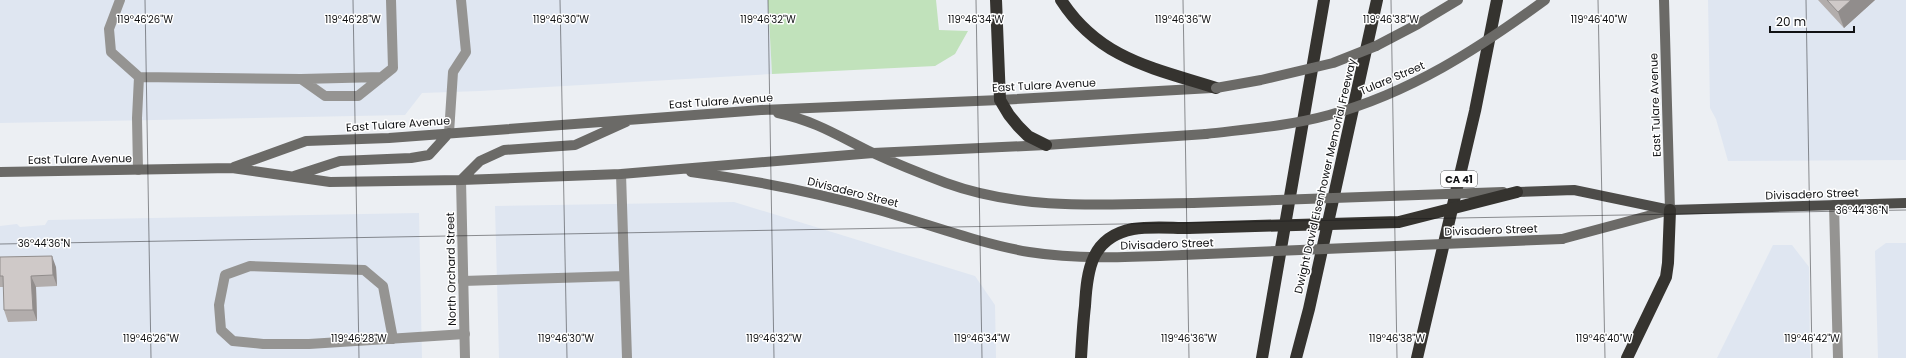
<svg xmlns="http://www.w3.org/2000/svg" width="1906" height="358" viewBox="0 0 1906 358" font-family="Poppins,sans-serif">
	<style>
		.built { fill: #dfe6f1 }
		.green { fill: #c1e2bb }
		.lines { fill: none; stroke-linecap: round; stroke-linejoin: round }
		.service { stroke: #959492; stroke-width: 10 }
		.minor { stroke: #959492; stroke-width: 10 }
		.secondary { stroke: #6b6a67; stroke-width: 10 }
		.primary { stroke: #4d4c49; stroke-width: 10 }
		.motorway { stroke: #35332f; stroke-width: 12 }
		.secondary-bridge { stroke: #6b6a67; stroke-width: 10 }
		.motorway-bridge { stroke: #35332f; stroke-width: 12 }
		.wall { fill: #b2adac }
		.shaded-wall { fill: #918d8c }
		.building { fill: #cfc9c8; stroke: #918d8c }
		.ticks { fill: none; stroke: #111214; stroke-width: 1; stroke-opacity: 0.45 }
		.labels { text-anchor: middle; stroke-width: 3; stroke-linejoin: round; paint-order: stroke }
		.shield { fill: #fff; stroke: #58595a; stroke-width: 1 }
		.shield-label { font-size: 10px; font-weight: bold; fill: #111214 }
		.street-label { font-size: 11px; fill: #111214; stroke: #fff }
		.ticks-label { font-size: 10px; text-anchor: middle; fill: #111214; stroke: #fff; stroke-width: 3; stroke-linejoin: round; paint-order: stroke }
	</style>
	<rect width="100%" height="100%" fill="#eceff3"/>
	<!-- built -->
	<path class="built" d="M0 0H768L772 74 480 91 422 93 405 115 0 123Z
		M1708 0H1906V160L1728 161 1716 119 1710 108Z
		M734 202 975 276 995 305 996 358H499L495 206Z
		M419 213 422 358H0V226L17 224 20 227 45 225 48 220Z
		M1886 243H1906V358H1878L1875 251Z
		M1773 245H1792L1809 267 1810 358H1717Z"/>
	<!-- green -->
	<path class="green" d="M768 0H936L939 30 968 31 955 54 935 66 772 74Z"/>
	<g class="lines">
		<!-- service -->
		<path class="service" d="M120 0 109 29 111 52 139 77 301 79 382 77
			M301 79 325 96H358L393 68 391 0
			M449 133 453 72 466 52 461 0
			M138 170 137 118 139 77
			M621 174 627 358
			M463 281 624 276
			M393 339 383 286 364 270 250 266 225 275 219 305 221 330 233 341 263 344H309L465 334"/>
		<!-- minor -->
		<path class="minor" d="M461 180 465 358
			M1834 205 1838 358"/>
		<!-- secondary -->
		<path class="secondary" d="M1376 46 1418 24 1458 0
			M778 113C816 121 840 137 873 153 897 164 922 174 946 183 1026 212 1110 204 1193 203
			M234 167 306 141 389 138 761 110 1000 100 1212 88
			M0 172 232 168 330 182 461 180 621 174 873 153 1046 145 1206 134
			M691 172C753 180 814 192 875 209 926 223 977 243 1029 252 1080 260 1132 257 1183 255
			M294 176 340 161 411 158 429 155 449 133
			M461 180 480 161 504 150 575 145 626 122
			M1562 239 1670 210 1664 0"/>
		<!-- primary -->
		<path class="primary" d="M1517 192 1574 190 1670 210 1906 203"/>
		<!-- motorway -->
		<path class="motorway" d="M996 0 1000 100 1009 115 1018 126 1028 136 1046 145
			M1061 0C1099 59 1153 68 1216 88
			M1081 358C1082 341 1083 323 1085 306 1087 270 1091 237 1133 229 1151 226 1171 228 1188 228
			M1262 358 1324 0
			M1296 358 1309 309 1377 0
			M1417 358 1475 111 1497 0
			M1627 358 1666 277 1668 263 1670 210"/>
		<!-- secondary-bridge -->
		<path class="secondary-bridge" d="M1216 88 1261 80 1333 63 1376 46
			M1206 134C1247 129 1289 126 1329 115 1410 93 1478 49 1545 0
			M1193 203 1503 192
			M1183 255 1562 239"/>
		<!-- motorway-bridge -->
		<path class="motorway-bridge" d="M1188 228 1399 222 1517 192"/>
	</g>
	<!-- wall -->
	<path class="wall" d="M1818 0H1875L1844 28Z
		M0 257 56 267 57 286 36 287 37 321 8 322 4 310V287H0Z"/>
	<!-- shaded-wall -->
	<path class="shaded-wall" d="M1851 0H1875L1844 28 1838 12Z
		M52 256 56 267 57 286 53 275Z
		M31 276 36 287 37 321 33 310Z"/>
	<!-- building -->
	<path class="building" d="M1827 0H1851L1838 12Z
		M52 256 53 275 31 276 33 310H4L3 276H0V257Z"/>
	<!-- ticks -->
	<path class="ticks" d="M145 0 151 358M353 0 359 358M560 0 567 358M768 0 774 358M976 0 982 358M1183 0 1189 358M1391 0 1397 358M1598 0 1605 358M1806 0 1812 358M0 244 1906 210"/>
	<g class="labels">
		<!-- shield labels -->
		<rect class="shield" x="1441" y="171" width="36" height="16" rx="3"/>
		<g class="shield-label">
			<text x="1459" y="183">CA 41</text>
		</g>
		<!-- street labels -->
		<g class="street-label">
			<text transform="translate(1392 78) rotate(-23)" y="4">Tulare Street</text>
			<text transform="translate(1044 85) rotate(-3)" y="4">East Tulare Avenue</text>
			<text transform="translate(721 101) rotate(-4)" y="4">East Tulare Avenue</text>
			<text transform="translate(1655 105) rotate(-92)" y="4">East Tulare Avenue</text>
			<text transform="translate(398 124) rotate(-4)" y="4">East Tulare Avenue</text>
			<text transform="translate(80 159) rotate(-1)" y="4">East Tulare Avenue</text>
			<text transform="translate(1325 176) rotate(-77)" y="4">Dwight David Eisenhower Memorial Freeway</text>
			<text transform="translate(853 192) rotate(14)" y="4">Divisadero Street</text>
			<text transform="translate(1812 194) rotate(-2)" y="4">Divisadero Street</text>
			<text transform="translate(1491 230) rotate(-2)" y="4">Divisadero Street</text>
			<text transform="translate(1167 244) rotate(-2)" y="4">Divisadero Street</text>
			<text transform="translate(451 269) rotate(-91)" y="4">North Orchard Street</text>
		</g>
	</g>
	<g class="ticks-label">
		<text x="145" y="23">119°46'26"W</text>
		<text x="353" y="23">119°46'28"W</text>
		<text x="561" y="23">119°46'30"W</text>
		<text x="768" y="23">119°46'32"W</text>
		<text x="976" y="23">119°46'34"W</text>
		<text x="1183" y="23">119°46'36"W</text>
		<text x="1391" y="23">119°46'38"W</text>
		<text x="1599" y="23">119°46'40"W</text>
		<text x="1862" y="214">36°44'36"N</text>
		<text x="44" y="247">36°44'36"N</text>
		<text x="151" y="342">119°46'26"W</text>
		<text x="359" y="342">119°46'28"W</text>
		<text x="566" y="342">119°46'30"W</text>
		<text x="774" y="342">119°46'32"W</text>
		<text x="982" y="342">119°46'34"W</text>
		<text x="1189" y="342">119°46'36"W</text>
		<text x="1397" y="342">119°46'38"W</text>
		<text x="1604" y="342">119°46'40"W</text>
		<text x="1812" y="342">119°46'42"W</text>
	</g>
	<!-- scale -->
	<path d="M1770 26v6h84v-6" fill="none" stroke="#111214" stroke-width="2"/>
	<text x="1776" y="26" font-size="12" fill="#111214" stroke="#ffffff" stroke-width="3" paint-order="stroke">20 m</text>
</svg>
